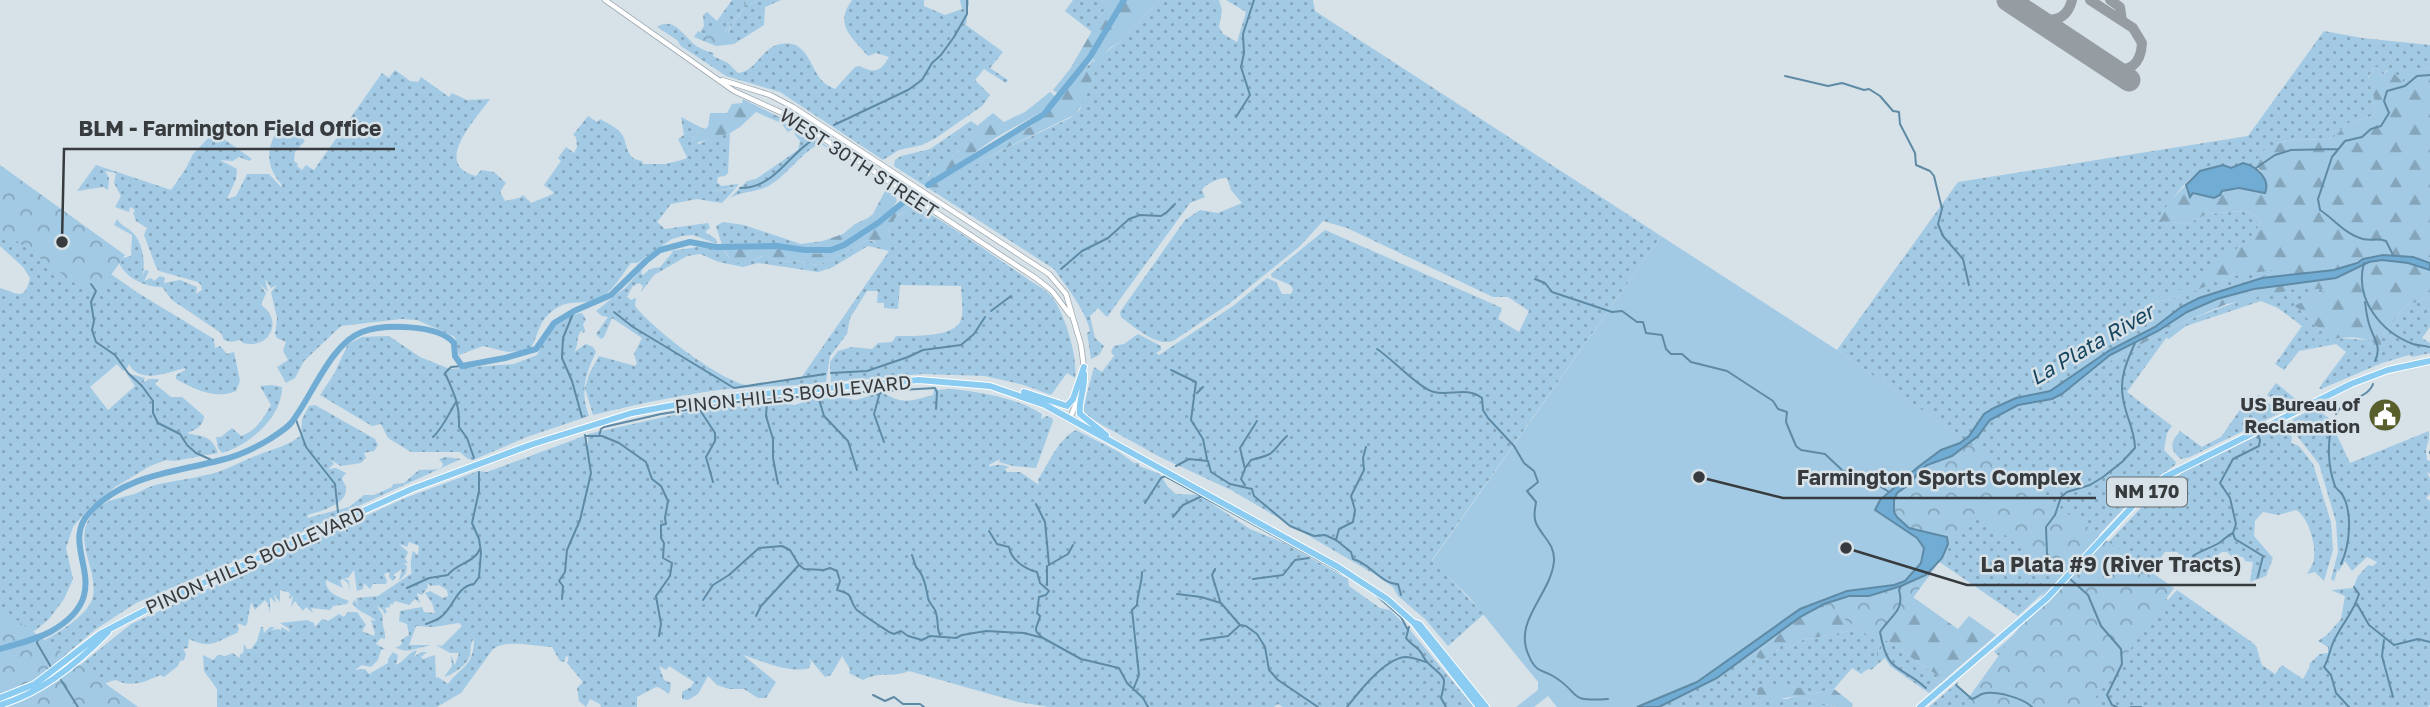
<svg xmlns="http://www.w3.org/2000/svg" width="2430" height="707" viewBox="0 0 2430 707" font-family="'Golos Text',sans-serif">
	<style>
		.grass { fill: url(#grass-dots); fill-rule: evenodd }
		.forest { fill: url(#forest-firs) }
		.park { fill: url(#park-crowns) }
		.pitch { fill: #a2cae5 }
		.water { fill: #70acd3; stroke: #5f8aa6; stroke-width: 2 }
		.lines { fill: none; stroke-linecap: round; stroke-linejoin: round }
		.stream { stroke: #5f8aa6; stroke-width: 2 }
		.river { stroke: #70acd3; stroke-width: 6 }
		.taxiway { stroke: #959da2; stroke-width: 10 }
		.runway { stroke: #959da2; stroke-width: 23 }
		.secondary-casing { stroke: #9da7ae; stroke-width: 6 }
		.trunk-casing { stroke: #fff; stroke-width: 8 }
		.secondary { stroke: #fff; stroke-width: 4.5 }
		.trunk { stroke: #8bccf3; stroke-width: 6 }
		.labels { text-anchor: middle; stroke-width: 5; stroke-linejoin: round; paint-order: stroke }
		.shield { fill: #d6e1e8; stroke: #676d71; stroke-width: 2 }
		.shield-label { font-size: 18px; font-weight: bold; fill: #373b3e }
		.street-label { font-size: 19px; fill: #373b3e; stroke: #d6e1e8 }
		.poi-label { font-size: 19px; font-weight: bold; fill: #373b3e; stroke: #d6e1e8; text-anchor: end }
		.water-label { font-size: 21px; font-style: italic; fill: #164660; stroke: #d6e1e8 }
		.leader { fill: none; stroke: #373b3e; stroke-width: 2.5 }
		.callout-dot { fill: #373b3e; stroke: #d6e1e8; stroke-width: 2.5 }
		.callout-label { font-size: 21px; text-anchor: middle; font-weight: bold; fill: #373b3e; stroke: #d6e1e8; stroke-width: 5; stroke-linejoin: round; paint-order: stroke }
	</style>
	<defs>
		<pattern id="grass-dots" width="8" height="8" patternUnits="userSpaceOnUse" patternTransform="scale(1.75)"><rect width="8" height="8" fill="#a2cae5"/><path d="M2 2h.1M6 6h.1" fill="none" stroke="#85a5bb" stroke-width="1.8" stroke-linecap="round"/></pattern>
		<pattern id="forest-firs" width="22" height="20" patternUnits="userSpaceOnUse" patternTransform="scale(1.75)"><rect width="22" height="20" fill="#a2cae5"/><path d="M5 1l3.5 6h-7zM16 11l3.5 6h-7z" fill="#85a5bb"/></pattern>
		<pattern id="park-crowns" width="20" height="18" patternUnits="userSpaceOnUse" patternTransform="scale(1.75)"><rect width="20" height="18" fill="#a2cae5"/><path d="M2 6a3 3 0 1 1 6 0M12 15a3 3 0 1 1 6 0" fill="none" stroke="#85a5bb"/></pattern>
	</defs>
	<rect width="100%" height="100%" fill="#d6e1e8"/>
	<!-- grass -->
	<path class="grass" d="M732 0H748L724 33 705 35 700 32 704 26 703 15 707 12 717 21Z
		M758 0H781L765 7 764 25 734 44 728 32 743 10Z
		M852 0H924V6L945 15 962 9 960 0H969L966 25 1003 52 990 68 1008 80 1006 83 984 69 975 80 990 95 982 106 936 138 922 145 899 150 883 160 780 92 726 76 681 46 677 40 657 27C675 15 685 39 698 47 703 50 709 52 714 53L713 56 728 63 738 73C761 71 762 36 796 45 815 57 812 81 835 89L855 67 859 66C874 73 880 73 889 57L876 53 868 56C851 36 834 25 852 0Z
		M1073 0H1110L1092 32 1065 11Z
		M1159 0H1219L1222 10 1219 27 1223 34 1237 42 1246 12 1226 0H1313L1315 11 1661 236 1432 560 1484 614 1448 646 1425 619 1398 596 1393 587 1374 574 1231 490 1160 457 1086 416 1083 409 1094 367 1102 372 1114 356 1111 352 1114 346 1124 344 1138 334 1161 346V350L1156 353 1159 355 1233 306 1267 278 1276 282 1282 294H1291L1293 289 1290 285 1272 277 1271 274 1325 230 1502 308 1498 319 1519 332 1529 311 1508 297H1493L1347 228 1323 221 1300 246 1230 303 1173 341C1157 347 1134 327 1121 317L1120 312 1185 220 1200 210 1218 213 1242 203 1231 190 1227 178C1220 177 1205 184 1202 190L1205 197 1190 203 1107 317 1098 308 1090 316 1095 338 1104 346 1099 355 1091 359 1087 333 1090 331C1086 311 1066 286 1054 269L894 166 895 160 901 156 930 149 971 121 981 128 964 149 957 152 946 165 929 173 925 184 938 189 986 158 1070 118 1080 110 1082 100 1094 76 1092 69 1082 71 1090 64 1093 59V62C1104 56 1109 48 1119 43Z
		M2324 31 2362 38 2430 45V68C2415 67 2410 71 2403 84L2387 70 2381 76 2378 68 2375 67 2368 77 2374 98 2375 112 2372 116 2348 123 2333 138 2322 140 2296 139 2278 143 2257 167 2260 173C2247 163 2245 165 2230 168 2221 170 2211 168 2203 170 2189 174 2163 211 2155 223L2165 221 2187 224 2207 214 2243 211 2253 213 2261 222C2250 245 2227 254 2209 269 2204 273 2202 278 2197 281 2187 289 2170 297 2157 297L2154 302C2174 300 2193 292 2211 283 2231 274 2256 272 2277 269L2262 278 2199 298 2181 307 2155 327 2110 350 2050 391 2016 398 1994 408 1984 414 1974 431 1964 440 1837 350 1958 182 2248 136Z
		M395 70 410 81 418 82 421 77 449 97 452 93 467 100 490 99C476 119 431 165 476 176L481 170 494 172 506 183 500 192 505 201 519 198 523 195 531 203 553 194V192L544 185 561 161 558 158 566 147 574 153 577 147 576 137 573 135 588 116 597 122 600 119C607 123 619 128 623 136 628 147 626 159 642 161L643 164H666L685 159 687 157 678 139 684 135 681 117 704 129 697 133 692 141 699 144 711 138 730 133 728 173 725 176 718 177 717 182 721 186 738 184 737 187 702 193 736 188 722 203 697 199 671 204 657 222 665 229 708 223 710 228 705 232 716 239 717 244 693 235 682 236 672 239 637 263H631C620 277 611 296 592 301 579 304 567 300 555 309 536 322 540 336 529 350L508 352 483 346 459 355 455 337 417 320 401 319 341 326 304 361 295 378 286 383 277 367 288 360 283 350 286 342 277 338 275 334 277 318 271 292 277 285 271 288 265 279 268 292 259 283 266 293 261 305C284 320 270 350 243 343L240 340 231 342 224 340 221 333 172 300 162 287C146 287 127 279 119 263L123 258 131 256 132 235 114 225 117 219C122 227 128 227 134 234 143 245 146 264 142 277L145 270 149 271 144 281 151 278 154 281 160 276 165 278 164 283 180 280 197 287 196 294 202 290 201 285 198 282 159 271 156 267 144 235 147 228 136 221 133 212H135L134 209 130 207 129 212 115 207 121 196 114 183 116 173 105 171 109 178 108 190 103 187 77 191 96 165 171 190 185 170 193 154 214 132 252 159 249 161 239 157 233 161 220 160 237 169 236 179 227 199 236 196 247 174H269L281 187 282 185C264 165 266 145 282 124L293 129 305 141 295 152 294 161 298 164 297 166 302 170 306 165 314 170 382 73 389 78Z
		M805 131 843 157 821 144 817 145C799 155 788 174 770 185 757 193 738 191 729 199L747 181 756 179 798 150 800 141 794 133Z
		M0 166 101 267 138 293 214 339 215 348 220 346 227 354 234 352 240 381 236 391C216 400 194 389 176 379V375L185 370V368C168 372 140 385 129 364L127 368 123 371 117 364 90 387 108 410 135 386 126 373 145 378 143 383 149 379H159L155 384 171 397H182L204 416C204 426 195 430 187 433 202 437 211 434 218 453L174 461 166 460 150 466 115 487 90 507 73 527 66 548 73 579 64 599 49 619 36 630 21 638 0 644V288C18 294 25 301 30 278L23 267 0 246Z
		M909 202C948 223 985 250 1022 275 1031 282 1045 288 1052 297 1065 314 1078 357 1075 378L1067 373 1051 395 1024 385 985 376 921 374 831 382 830 362 838 351 852 347 872 349 878 343 892 342 896 336C912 336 954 338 961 320 964 311 961 296 961 286L900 285 898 309 884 308V303H877L878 291H867L850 318 847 334 830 356 826 382C788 388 749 385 711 391 671 397 632 405 593 415L585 388 589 374 599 356 635 366 637 363 634 354 642 338 612 318 604 337 601 339 596 334 615 307 608 317 602 316 596 311 625 288 642 269 641 273 643 275 650 269 660 267 673 252 671 251 697 247 723 249 729 258 751 261 765 255 780 262 794 261 819 265 869 240 876 243 888 233 891 221 911 207ZM868 246 889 251 801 378C789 379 755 387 746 385 719 380 653 329 635 306L636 298 631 300 627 297 632 287 639 283 643 286 641 292 654 275 687 256 700 254 719 262 743 267 758 263 818 272 831 268Z
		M723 222 744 225 801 244 823 241 807 250 780 244 722 245 716 226Z
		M2317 284 2331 288C2319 295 2307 298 2295 307L2302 311 2310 322 2334 338 2370 340 2374 343V363L2381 351V336C2391 329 2394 317 2403 309 2410 303 2421 301 2430 297V327L2422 338 2430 343V353L2412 357 2409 355 2382 363 2321 389 2319 388 2346 352 2336 344 2299 351 2284 370 2275 364 2302 326 2278 308 2261 301 2186 326 2169 339 2166 338 2127 392 2172 426 2167 433 2164 450 2176 462 2175 465 2137 494 2054 583 2018 616 1944 565 1972 448 1969 443 1990 420 2018 405 2052 399 2062 394 2082 376 2185 321 2250 297Z
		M582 313 586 320 583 324 585 330 584 333 581 331C576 337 579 345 574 352L586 344 593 347 596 352C585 374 580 393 589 416L527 437 473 460 468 459 460 452H411L388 438 381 424 372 426 320 395 334 374 348 344 362 337 389 336 420 357 450 369 514 364 537 355C540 350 541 345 544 339 551 327 568 314 582 313Z
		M2276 383 2298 401H2304L2291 407 2283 406 2267 395Z
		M272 385 282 387C282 418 249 445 222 453L218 448 216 437H221L232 428 241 436C257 431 263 418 271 405L260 386Z
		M953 389C980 392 1017 398 1042 414L1041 419 1047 416 1052 418 1053 421 1036 468 1013 466 999 462 1000 459 989 465V467C997 464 1001 464 1009 467L1005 469 1007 472H1020L1039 485 1038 480C1048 464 1059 438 1076 430L1119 452 1134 463H1139V466L1160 474 1168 487 1176 494 1199 495 1250 529 1286 544 1348 579 1349 586 1380 608 1390 610 1409 629 1474 707H1283L1278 704 1274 707H1049L1018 702 909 671C893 678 879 671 863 680L849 673 850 669 842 656 831 675 825 677 809 658 811 663 809 668C788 674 763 661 743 655L776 682 766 698H758L744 689H729L717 685 708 676 698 694 688 700 682 699V692L691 687 694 682 669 666 666 670 659 666 664 680 671 683 670 692 668 694 661 688 656 687 637 697V707H601L600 704 590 699 586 707 579 701 577 688 583 682 567 663 569 657 566 656 564 662 560 661 552 647C533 646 508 639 493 649L461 693 437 707H217V689L204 671 203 655 213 660 218 655 225 656 233 653 239 658 241 653 243 654 244 644 247 649H251L257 641 261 627H263L264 633 270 627H275L271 630 279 629 281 631V627L290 632 289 629 280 623 307 620 314 623 315 627 322 619 328 621 339 614 344 617 348 612H357L366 625 362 631 374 636 375 633 371 620 376 621C368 613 359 613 352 603L355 600 359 607 356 598 378 596 412 573C410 568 411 556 413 551L418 555 419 546 409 542 407 547 399 544 408 552 405 559 408 563H404L407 566 406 573 399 581 402 569 393 575 396 577 393 581 389 577V572L384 574 387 581 386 584H373L370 589 364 583 363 589 357 591 354 570 348 578H344L349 581 350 592 348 583 343 579 340 581 343 588 326 580C325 593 339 597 349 601L347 604 333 606 330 610 311 608 313 613 306 607 303 611 295 601 291 607 293 596 289 599 290 593 280 590V602L274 594 276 603 270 597V613L268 604 265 600 255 610 251 602 247 624 245 626 237 623 239 629 237 633C216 641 213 650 189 639L188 648 183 649 186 654 184 660 180 661 178 666 164 677 160 675C145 682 131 688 116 680L107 682 105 686 118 707H12L74 670 131 624 318 538 343 528 346 533 348 531 346 525 405 498 478 471 487 472 584 436 586 445 588 446V434L691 411 774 403 795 405 811 399 843 398 856 400 882 392C903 405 910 401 933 395L934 390ZM427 583 431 586 439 585 447 590 448 596 443 598 430 591 425 593 432 603 435 613 424 612 422 607 400 611 399 621 407 624 409 635 401 640 402 644 396 648 406 651 409 649 407 651 431 645H409L416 626 433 627 459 623 462 626 442 646 436 645 450 653H459L455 665 451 655 452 666 444 677C453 675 468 664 470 655 471 648 470 644 474 638 474 667 462 665 448 684L438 677 436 678 435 655 423 659 421 657 427 652H421L414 657 417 650C407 653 405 661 396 665L398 655 393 652 388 659V663L369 674 365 669 355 670 362 665 371 667 378 660 381 650 385 649 376 644 381 638 385 639C386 630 381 626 383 616L377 606 383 610 384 614 387 612 385 608 390 607V603L392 605 395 601 409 605 415 599 420 603 417 593 422 595 428 587Z
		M2259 395 2280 413 2190 457 2181 459C2169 449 2170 443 2180 431L2202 447 2221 437 2244 404Z
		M315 405 375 439 378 445 374 451 364 453 366 458 361 463 341 466 331 460 334 464 328 469 336 468 346 473 342 478C343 482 346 485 346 489 346 506 319 511 308 515L307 518 349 507 364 495H374L392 487 393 484 404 483 419 470 441 469 443 464 439 459 446 457 461 459 278 543 136 603 96 629 51 667 43 641C58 633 90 614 93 596 98 565 68 537 97 509 106 500 119 498 131 495 139 493 147 487 155 485 176 480 198 478 218 472 232 467 244 460 258 455 272 449 289 446 301 435L302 419 309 406Z
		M2315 408 2337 424 2335 431 2350 463 2429 431C2430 443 2426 444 2426 452 2426 455 2427 457 2427 460L2430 461V474L2427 472 2430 479V494L2426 498 2430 501V705L2428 707H1929L1958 682V687L1971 697 1999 656 1994 652 2054 599 2159 489 2185 471 2281 424 2292 437 2291 443 2299 446 2313 464 2331 522 2333 550 2324 581 2315 572 2307 574C2310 569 2314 563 2314 558 2316 544 2308 516 2296 510L2278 515 2263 512 2255 521 2254 536 2273 558 2266 576 2250 582 2253 562 2245 561 2243 557 2231 556 2227 552H2222L2212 559 2210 565 2214 570C2200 562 2189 564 2177 552H2165L2143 583 2168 600 2177 590 2253 643 2256 646 2262 665 2275 674 2282 665 2303 679 2309 668 2310 663 2320 654 2328 653V647L2318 641 2327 635 2341 619 2345 596 2331 590 2353 588 2358 576 2368 565 2373 566 2377 562 2367 557 2352 571 2345 561 2338 572V568L2334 581 2331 579 2338 552 2336 522 2319 464 2294 432 2297 427 2292 422 2293 419Z
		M1800 617 1758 652 1777 651 1781 642 1785 643 1787 649 1803 640 1860 629 1877 639 1878 653 1880 645 1886 640 1944 680 1929 693 1890 666 1885 658 1871 670 1868 669 1861 674 1852 668 1834 689 1810 694 1801 688 1768 686 1760 698 1787 699 1795 696 1836 707H1659L1717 678Z"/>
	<!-- forest -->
	<path class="forest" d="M1110 0H1122L1095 46 1057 93 1053 90 1070 69Z
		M1125 0H1159L1119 43 1111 47 1096 63 1093 59 1095 52Z
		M2376 66 2378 68 2381 76 2390 69 2403 83C2410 71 2415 67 2430 68V263C2410 256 2385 251 2365 258 2354 262 2345 268 2334 270 2311 275 2286 276 2262 278L2275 270C2255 273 2229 274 2210 284 2193 293 2174 300 2153 302L2151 299C2161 295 2172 294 2182 289 2193 283 2199 277 2208 269 2226 254 2250 245 2261 222L2253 213 2243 211 2207 214 2187 224 2165 221 2154 224 2171 200 2186 185V190C2212 200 2232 182 2258 193L2265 179 2255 162 2264 150 2279 143 2296 139 2322 140 2333 138 2348 123 2372 116 2375 112C2374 106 2375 100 2373 94 2368 77 2363 84 2376 66Z
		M1092 69 1095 72 1094 76C1089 85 1081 109 1076 114L986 158 943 187 935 190 926 186 925 182 932 170 946 165 957 152 964 149 980 129 978 125 993 113 1004 122 1025 112 1050 92 1056 97 1041 112 995 138 929 185 1005 138 1030 127 1046 114 1082 71Z
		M743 99 793 124 791 125 793 129 788 132 781 123 756 112 740 127 730 133 693 144 692 141 697 133 708 127 710 113H727L732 104 742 103Z
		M885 191 895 195 897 201C886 219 854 240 835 247 826 250 816 250 807 250L817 243 843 234 855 224 868 218 873 214Z
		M907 200 911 207 909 210C898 213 890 221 888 233L893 238 892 242 883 248 878 246 874 241 869 240 819 265 794 261 780 262 765 255C755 258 739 270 730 259 728 256 726 252 723 249 741 249 760 245 778 248 794 250 809 255 826 253 852 248 889 220 907 200Z
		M2382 260 2408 263 2430 270V297C2421 301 2410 303 2403 309 2394 317 2391 329 2381 336V351L2374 364V343C2358 333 2332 339 2314 342L2315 336 2325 332 2310 322 2302 311 2294 306 2329 289H2307L2314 285 2227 304 2185 321 2082 376 2110 355 2159 331 2187 312 2217 299 2275 285 2336 278 2369 262Z
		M1969 443 1972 448 1944 565 1939 562 1913 597 1958 629 1969 616 1996 635 1944 680 1886 640 1880 645 1877 658V639L1860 629 1803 640 1787 649 1785 643H1781C1777 652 1772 656 1762 659L1756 657 1758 652 1800 617 1824 604 1952 456Z
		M1768 685 1801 688 1810 694 1834 689 1853 704 1852 707H1836L1795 696 1780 699H1763L1757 696 1758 688Z"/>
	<!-- park -->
	<path class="park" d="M748 0H758L743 10 728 31 734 44 716 46 694 37 698 31 705 35 712 25 725 32Z
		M0 165 125 255 95 298 0 229Z
		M1836 350 2174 588 2089 707H1969L1964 704 2058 573 1974 513 1880 644 1711 525Z
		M0 608 138 707H0Z"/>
	<!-- pitch -->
	<path class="pitch" d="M1661 236 1837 350 1964 440 1941 450 1888 493 1882 516 1917 538 1924 548 1921 563 1905 581 1894 585 1847 591 1800 609 1697 682 1637 707H1557L1548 696 1534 707H1516L1538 690V682L1470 598 1432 561Z"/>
	<!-- water -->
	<path class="water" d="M2243 163C2256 166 2271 179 2265 193L2239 188 2222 191 2220 195 2214 198 2193 193 2190 197 2186 185 2200 171 2223 165 2231 168Z
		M2383 255 2413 257 2430 263V270L2408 263 2382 260 2369 262 2336 278 2254 289 2217 299 2187 312 2158 331 2110 355 2062 394 2052 399 2018 405 1990 420 1978 436 1952 456 1927 465 1917 474 1910 484 1897 493 1894 500V512L1897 517 1909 528 1947 537 1948 544 1942 558 1926 575 1901 586 1869 596H1849L1824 604 1800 617 1717 678 1659 707H1637L1697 682 1800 609 1847 591 1894 585 1905 581 1921 563 1924 548 1917 538 1875 510 1880 500 1918 467 1941 450 1960 443 1969 436 1984 414 1994 408 2016 398 2050 391 2110 350 2155 327 2181 307 2199 298 2262 278 2334 270 2357 263 2363 259Z"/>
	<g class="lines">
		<!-- stream -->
		<path class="stream" d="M1785 76 1828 86 1842 83 1864 90 1869 89 1880 96 1893 111 1899 112 1900 124 1915 153 1916 165 1930 171 1934 176 1942 209 1938 224 1943 236 1963 259 1969 285
			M1236 117 1250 95 1241 67 1244 53 1243 34 1254 0
			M834 125 908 90 922 80 932 63 941 55 954 37 967 14V0
			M2256 168 2275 155 2291 150 2338 149
			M740 188C776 188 788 153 816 138
			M2393 255 2386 241C2378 238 2371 241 2363 239 2346 235 2334 219 2320 210L2318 199 2332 157 2345 141 2362 137 2371 129 2381 126 2389 113 2384 101 2387 91 2405 86 2417 76 2430 75
			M2364 263C2354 299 2381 332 2413 344 2419 346 2423 345 2429 347
			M1061 269 1082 251 1108 238 1129 219 1140 215 1161 216 1167 212 1175 204
			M1535 279 1545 283 1552 292 1612 312 1622 311 1637 322H1643L1646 333 1662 335 1666 349 1671 354H1682L1691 362 1727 371 1773 401 1778 409 1787 412 1786 422 1796 446 1801 450 1825 454 1843 471 1859 473 1889 492
			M91 284 96 291 91 302 94 321 92 330 96 342 115 355 128 373 142 386 153 401V413L158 423 180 434 187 445 196 453 216 462
			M2365 302C2366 310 2367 319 2370 327 2374 339 2382 347 2375 361
			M574 311 563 338 562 358 572 381 582 417
			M991 311 1011 296
			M614 312 633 327 734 388 825 374
			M1377 349C1390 357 1420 389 1434 392 1450 396 1467 386 1482 398L1483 410 1488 418 1514 446 1524 463 1534 471 1538 482 1527 491 1536 502C1535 509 1533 517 1536 523 1543 538 1555 544 1554 561 1551 595 1512 621 1529 656 1531 661 1534 666 1538 669 1543 672 1548 673 1553 676 1583 694 1565 702 1608 699
			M462 366 451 367 445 373C454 394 460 404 459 427L467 438 474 458
			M1171 370 1196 382 1191 420 1203 439 1207 459
			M831 373 867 371 908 357 923 350 961 345 974 334 985 317
			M1197 393 1203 387
			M818 396 824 416 848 441 857 470
			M879 396 874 414 884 442
			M767 400 766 416 773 439V458L778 484
			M698 407 715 433V441L706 457 713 482
			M2336 414C2343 399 2368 399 2373 384
			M295 417 306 447 335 484 338 512
			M2332 426C2327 444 2328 467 2335 486 2336 489 2340 491 2342 494 2353 512 2350 545 2341 564
			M586 436H602L619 443 646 462 652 479 661 486 668 501 665 518 666 524 661 525V538L664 543 663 558 672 563 670 576 656 596 661 624 659 636
			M599 436 601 429 604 427 661 414 738 402 860 392H873L878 395 884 391 935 388 937 392 936 409
			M433 437C443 428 449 413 456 402
			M2430 452V453
			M1176 466 1189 459 1208 461 1211 472 1230 484 1252 489 1254 496 1290 526 1314 536 1325 535 1336 540 1351 552 1353 559C1370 563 1381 584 1398 584L1401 595
			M1246 467 1251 460C1279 453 1269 453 1287 436
			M1245 485 1241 479 1245 469 1240 448 1257 421
			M1145 503 1161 478 1165 476 1342 573
			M1036 504 1045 522 1049 565
			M1173 517 1183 505 1202 496
			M345 526 347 531
			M989 531 997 544 1009 547C1011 560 1025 569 1037 572L1040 583 1049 591 1046 595 1039 597 1037 613 1040 616C1038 627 1031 629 1042 637
			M1336 540 1339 529 1353 522 1355 510 1351 496 1364 470 1363 458 1366 447
			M912 555 916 567C924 575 926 587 928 598 929 604 935 607 936 613 939 621 936 627 940 635
			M2193 556C2202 550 2211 548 2219 543 2224 540 2226 536 2233 533
			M1215 569 1212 575 1220 601
			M2065 573 2047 554 2046 527 2055 515 2061 497 2067 492 2090 485 2103 477 2122 462 2135 448C2135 430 2125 415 2123 398 2119 378 2127 361 2135 343
			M2258 576 2263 556 2235 539 2233 533 2236 524 2230 498 2220 483 2233 459 2259 446 2260 440 2258 435
			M2069 578 2088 595 2101 626 2121 649 2122 664 2107 695 2112 705 2117 707
			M1253 579 1283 575 1295 560 1309 558
			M1047 585V566L1068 554 1073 545
			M1901 586 1899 590C1905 611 1891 615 1880 632 1888 675 1898 663 1926 688
			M407 588 429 578 448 575C457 563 474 563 480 549
			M1177 594 1201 597 1221 603 1240 625 1246 626 1257 634 1265 647 1269 670 1278 680 1318 707
			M1376 595 1401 617 1408 630
			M562 599 563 586 559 581 565 572 567 550 580 520 591 473 585 435
			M703 600 713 585 729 575 759 548 782 546 790 550 799 565 804 569 824 570 830 568 837 571 840 581 837 590C856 595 847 597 856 609 858 612 883 628 889 632L894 634 901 631 908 636 922 640 930 636 956 638 962 635 986 631 1024 633 1043 638 1081 659 1119 668 1127 683 1143 698 1148 707
			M2357 604 2369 625 2394 645 2418 639 2430 642
			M756 616 761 606 798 566
			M426 624C431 622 438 620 442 616 454 606 457 586 474 584L479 577 481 552 479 539 472 523 479 491V472
			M1409 627 1406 638C1410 644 1415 645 1419 650 1423 654 1424 660 1429 664 1445 679 1447 675 1441 698L1446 707
			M38 637 37 643 51 667
			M1201 640 1228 636 1240 625
			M2384 640 2382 656 2393 697
			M61 680 78 707
			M1956 685 1972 699C1976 698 1979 695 1982 694 1995 690 2023 698 2032 707
			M1133 690 1139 675 1132 610 1137 605C1137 594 1142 584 1142 572
			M873 695 885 701 894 697 903 704H920L924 707
			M1347 707C1359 692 1384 659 1405 657 1412 657 1420 660 1426 662
			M2131 707H2141
			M2349 707 2336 693 2331 675 2324 667C2330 657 2330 645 2337 635 2346 618 2353 613 2359 594L2354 587"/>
		<!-- river -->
		<path class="river" d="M928 185 1044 114 1090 57 1124 0
			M0 649C16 644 35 640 50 632 123 591 55 548 90 512 124 475 176 472 221 460 238 456 255 448 270 439 277 434 286 429 291 423 312 397 330 344 362 332 384 324 438 324 454 343L455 356 462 366 505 358 536 349 554 323 574 311 611 295 646 261 660 250 690 242 716 247 777 246 805 250H831L844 245 878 223 906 200"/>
		<!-- taxiway -->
		<path class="taxiway" d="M2090 0 2133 28 2142 43C2141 64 2129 75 2109 66
			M2110 0 2120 7 2122 21
			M2028 13C2046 23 2066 24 2072 0"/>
		<!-- runway -->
		<path class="runway" d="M2008 0 2129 80"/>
		<defs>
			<path id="secondary" d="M605 0 734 91 791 117 1037 279 1052 291 1070 315
				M722 80 770 95 793 107 1049 274 1066 294 1081 345 1084 368
				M1070 418 1079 397"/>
			<path id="trunk" d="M1084 374C1085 390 1078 402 1080 414L1106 435
				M1024 392 1067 406 1073 399 1084 367
				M1413 622 1479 707
				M0 698 35 684 100 634 161 602 412 489 533 444 632 413 675 405 741 396 919 380 990 386 1045 405 1338 567 1387 599 1413 622 1419 624 1486 707
				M0 705C42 693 78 663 108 632
				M1920 707 2047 598 2142 496 2165 477 2351 384 2388 370 2430 361"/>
		</defs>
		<!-- secondary casing -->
		<use href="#secondary" class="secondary-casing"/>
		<!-- trunk casing -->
		<use href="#trunk" class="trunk-casing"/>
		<!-- secondary -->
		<use href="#secondary" class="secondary"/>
		<!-- trunk -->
		<use href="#trunk" class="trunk"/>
	</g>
	<!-- icons -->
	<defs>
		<symbol id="civic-disc" viewBox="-11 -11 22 22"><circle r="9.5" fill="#585f2d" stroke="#d6e1e8"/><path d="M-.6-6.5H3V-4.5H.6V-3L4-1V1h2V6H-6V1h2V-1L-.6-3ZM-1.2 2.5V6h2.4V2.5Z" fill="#fff"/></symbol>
	</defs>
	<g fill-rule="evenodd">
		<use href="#civic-disc" x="2366" y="396" width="38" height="38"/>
	</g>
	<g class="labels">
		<!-- shield labels -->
		<rect class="shield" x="2107" y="477.5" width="80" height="29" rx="5"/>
		<g class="shield-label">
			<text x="2147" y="498">NM 170</text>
		</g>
		<!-- street labels -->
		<g class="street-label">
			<text transform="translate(859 163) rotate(33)" y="7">WEST 30TH STREET</text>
			<text transform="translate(793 394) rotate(-6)" y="7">PINON HILLS BOULEVARD</text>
			<text transform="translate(255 560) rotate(-24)" y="7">PINON HILLS BOULEVARD</text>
		</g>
		<!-- poi labels -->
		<g class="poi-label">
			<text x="2360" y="411">US Bureau of<tspan x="2360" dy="22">Reclamation</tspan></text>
		</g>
		<!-- water labels -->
		<g class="water-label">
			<text transform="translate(2092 345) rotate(-30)" y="7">La Plata River</text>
		</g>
	</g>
	<!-- callouts -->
	<path class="leader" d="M62 242L64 149H395M1699 477L1783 498H2096M1846 548L1967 585H2256"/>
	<g class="callout-dot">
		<circle cx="62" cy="242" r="7"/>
		<circle cx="1699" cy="477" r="7"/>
		<circle cx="1846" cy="548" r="7"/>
	</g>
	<g class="callout-label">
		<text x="230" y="136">BLM - Farmington Field Office</text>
		<text x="1939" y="485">Farmington Sports Complex</text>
		<text x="2111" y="572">La Plata #9 (River Tracts)</text>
	</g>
</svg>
